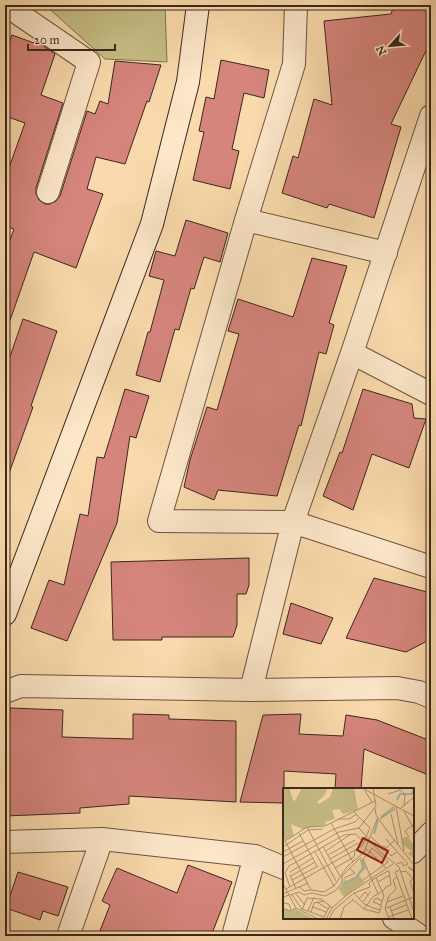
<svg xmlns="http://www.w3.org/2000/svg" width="436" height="941" viewBox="0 0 436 941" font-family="'IM FELL Great Primer',serif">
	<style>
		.green { fill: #c6bd84; stroke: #807250 }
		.building { fill: #d5857c; stroke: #3b271d }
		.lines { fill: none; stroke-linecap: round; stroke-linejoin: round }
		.street-casing { stroke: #6b5441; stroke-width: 24 }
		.secondary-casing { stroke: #3b271d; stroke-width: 24 }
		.street { stroke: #fce7c9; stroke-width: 22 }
		.secondary { stroke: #fce7c9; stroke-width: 22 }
		.inset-river { fill: none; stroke: #9ebba8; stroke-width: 2 }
		.inset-road { fill: none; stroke: #ae9273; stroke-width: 1 }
		.view { fill: #8f2418; fill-opacity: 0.15; stroke: #8f2418; stroke-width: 2 }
		.inset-edge { fill: none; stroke: #3b271d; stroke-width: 2 }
	</style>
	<rect width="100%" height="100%" fill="#fadaac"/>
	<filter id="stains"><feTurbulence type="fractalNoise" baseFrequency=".005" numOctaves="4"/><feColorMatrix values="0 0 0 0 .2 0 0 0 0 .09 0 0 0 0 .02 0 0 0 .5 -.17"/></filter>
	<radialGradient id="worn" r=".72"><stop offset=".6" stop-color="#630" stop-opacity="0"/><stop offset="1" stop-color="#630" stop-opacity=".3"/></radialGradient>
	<!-- green -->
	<path class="green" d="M45 5H165L167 62 105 59Z"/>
	<!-- building -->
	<path class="building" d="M394 5H431V40L391 124 401 127 374 218 329 204 327 208 282 193 293 156 298 158 314 99 332 105 324 21 391 14Z
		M12 35 34 43 35 40 55 54 41 95 63 103 36 188V194L39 200 45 204H50L56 201 60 196 87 111 95 114 100 101 108 104 115 61 161 65 149 102 147 101 125 164 96 157 87 189 103 194 76 268 34 252 8 326 5 325V253L14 229 5 226V179L25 123 5 116V55Z
		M221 60 269 70 264 98 244 93 232 149 239 151 230 189 193 180 204 132 199 131 206 97 214 99Z
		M186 220 228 233 220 262 204 257 194 289 191 288 179 330 175 329 160 382 136 375 148 332H150L164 280 149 276 156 251 175 256Z
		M312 258 347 266 329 323 334 325 326 354 319 352 301 426 299 425 277 496 218 490 214 500 184 487 190 460 207 407 217 410 239 334 228 331 238 299 293 317Z
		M23 319 57 331 31 406 33 407 8 476 5 475V371Z
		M125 389 149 396 136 438 130 436 117 523 67 641 31 628 49 580 64 585 80 514 88 516 97 457 104 458Z
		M363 389 412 404 414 418 426 419 409 468 372 454 353 510 323 496 340 452 342 453Z
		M249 558V585L246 594H237V625L233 637H162V640H113L111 562Z
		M374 578 431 593V639L406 652 346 638Z
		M291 603 333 618 321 644 283 634Z
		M10 708 63 710 62 737 133 739V714L169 715V719L236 721V802L129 796V804L80 808V813L5 816V761L7 762Z
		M301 714 299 734 343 736 346 715 377 720 431 741V776L364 749 361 789H335L336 774 284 771V803L240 802 263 715Z
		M188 865 232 882 211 936H98L110 905 102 901 117 868 177 893Z
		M18 872 68 887 58 916 43 911 40 920 6 908Z"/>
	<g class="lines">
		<defs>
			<path id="street" d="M10 8 89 62 48 192
				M431 116 352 353 293 522 431 567
				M246 220 386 253
				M352 353 431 394
				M251 690 293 522 159 521 246 220 294 64 296 5
				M5 692 21 686 251 690 397 688 419 692 431 697
				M5 842 102 839 255 856 284 868
				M413 852 431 833
				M394 918 420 936
				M68 936 102 839
				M233 936 255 856"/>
			<path id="secondary" d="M5 614 152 224 188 82 198 5"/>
		</defs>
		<!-- street casing -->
		<use href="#street" class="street-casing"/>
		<!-- secondary casing -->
		<use href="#secondary" class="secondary-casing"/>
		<!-- street -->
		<use href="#street" class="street"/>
		<!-- secondary -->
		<use href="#secondary" class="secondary"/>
	</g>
	<!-- overview -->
	<g transform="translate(283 788)">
		<rect width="131" height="131" fill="#fadaac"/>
		<path d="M0 0H6L10 12 12 13 19 0H45L41 8 34 14 36 16 47 9 50 0H71L75 22 60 26 56 21 49 22 52 31 42 34 43 37 19 41 8 36 11 48 0 53ZM122 49H125L131 57 130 70 123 64 126 65 129 63 120 57 119 50ZM79 70 83 80 76 87 81 94 61 109 55 100 60 97 61 90 63 93 73 89 79 79ZM0 120 7 123 13 121 29 130 0 131Z" fill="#c6bd84"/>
		<path class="inset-river" d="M114 12 117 6H129L131 0M98 29 111 19M91 46 95 32M59 97 73 89 80 80 78 71"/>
		<path class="inset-road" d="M79 0 131 28M115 0 122 6 121 18M82 3 89 14M105 6 117 2M92 13 42 38 24 39 2 53 28 102 41 104 51 98 64 79 81 64 95 29M113 18 121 63M92 20 93 27 105 44 131 77M118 20 131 9M121 23 131 41M108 26 115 56M55 31H66L74 26M97 31 112 21M48 35 70 74M24 39 53 93M76 40 97 64 116 79 131 124M76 40 93 18 90 0M16 45 34 78M88 49 99 59 101 58 108 68 114 64M126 49 122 43 131 36M103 51 125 76 120 78 119 74 114 76M0 59 25 42 40 41M40 59 57 88M103 60 112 52M43 63 68 46M0 64 20 53M32 64 51 98M45 67 72 52M0 69 51 41 72 34 77 29M47 71 75 55M0 76 56 44 76 40M52 80 71 69 72 63M131 82 125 79 131 84M7 84 30 70M118 84 123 83 130 91M7 87 13 101M8 88 32 74M114 89 129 131M61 90 72 85 66 80M93 90 99 103 101 108 98 116V120L97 122 96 125 81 121 84 117 89 110 91 108 95 106 99 103H100L103 99 108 97 106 83 103 84 89 92 86 95 87 99 71 105 81 116 84 117 90 120 97 122M131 91 127 93 131 105M9 92 35 78M80 92 105 74 89 60 87 64 83 61M95 94 107 87M0 96 13 120 35 131M7 99 2 85 6 78 61 47 73 46 81 55M17 99 21 103 28 102M3 101 79 58 87 40 71 24M0 106 25 95M13 106 22 117M95 106 80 71 87 64 103 80M9 107 19 121 41 129 47 118 49 120M0 109 16 104 21 107 29 105 42 108 52 103 59 95V88L78 69M24 110 38 111 47 118M69 111 81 121M76 111 82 104 85 107M34 114 45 121M80 114 88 103M104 114 120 108M0 115 6 116 8 122M98 117 90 114 93 110 99 113M30 119 43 124M107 119 111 131M0 120 7 123 13 120M103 120 131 109M19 122 24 110M25 123 31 109M108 123 123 117M28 124 31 115 41 113M105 129 125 122M43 131 49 120 65 106 110 76M46 131 51 122 71 105M57 131 61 119 70 112M106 131 102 120 106 108 113 101 110 92 114 89 112 84 117 82"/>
		<path class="view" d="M80 50 105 63 99 75 74 62Z"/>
		<rect width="131" height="131" class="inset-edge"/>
	</g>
	<!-- margin -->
	<rect width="436" height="941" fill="none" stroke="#fadaac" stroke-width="20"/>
	<rect x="6" y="6" width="424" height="929" fill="none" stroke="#3b271d" stroke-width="2"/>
	<rect x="10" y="10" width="416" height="921" fill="none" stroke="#3b271d"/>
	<!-- north arrow -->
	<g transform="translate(390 46) rotate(243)" stroke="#fce7c9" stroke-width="3" paint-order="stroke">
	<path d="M0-3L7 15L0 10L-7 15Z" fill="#3b271d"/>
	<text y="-6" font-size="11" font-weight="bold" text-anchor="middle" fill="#3b271d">N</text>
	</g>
	<!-- scale -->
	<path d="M28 44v6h87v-6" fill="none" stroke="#3b271d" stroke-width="2"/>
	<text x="34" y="44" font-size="12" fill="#3b271d" stroke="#fce7c9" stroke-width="3" paint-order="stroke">20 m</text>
	<rect width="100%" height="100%" filter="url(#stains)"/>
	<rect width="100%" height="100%" fill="url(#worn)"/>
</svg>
